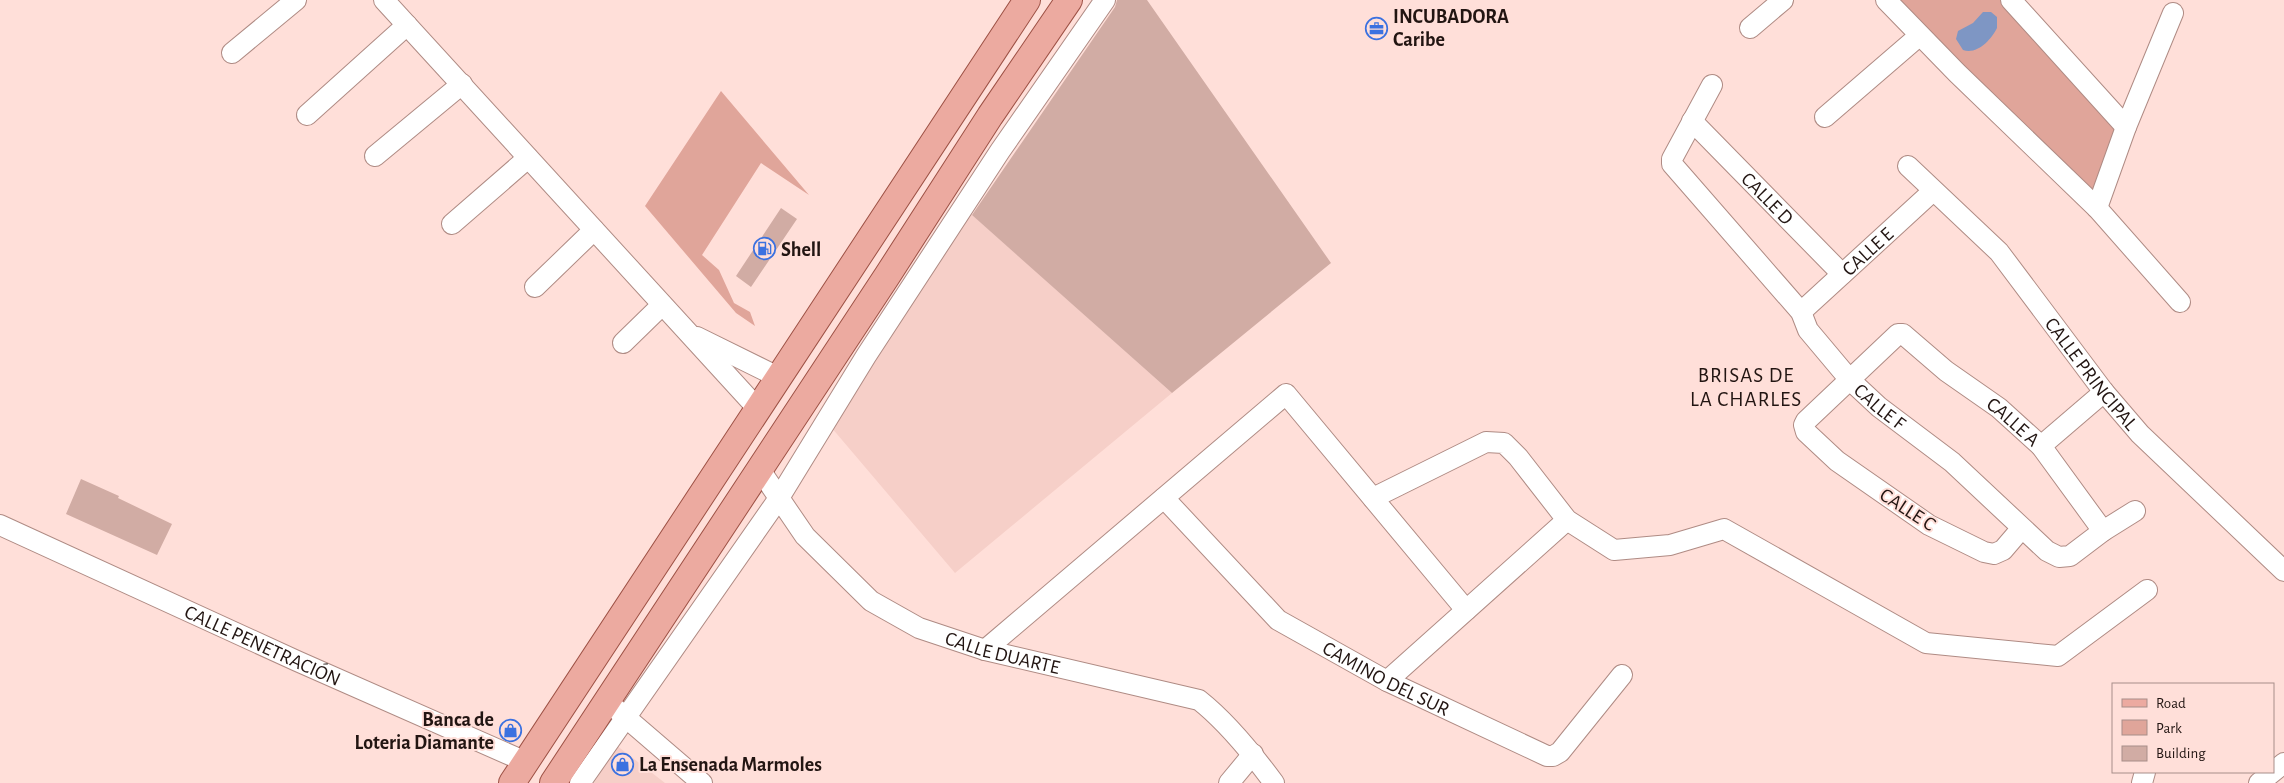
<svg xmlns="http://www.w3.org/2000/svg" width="2284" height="783" viewBox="0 0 2284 783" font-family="'Alegreya Sans',sans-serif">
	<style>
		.built { fill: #f6cfc8 }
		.green { fill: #e0a59a }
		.water { fill: #7e96c4 }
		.building { fill: #d1aca4 }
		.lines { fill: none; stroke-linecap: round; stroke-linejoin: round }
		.minor-casing { stroke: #af8b84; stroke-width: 22 }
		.major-casing { stroke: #9d5145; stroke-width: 28 }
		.minor { stroke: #fff; stroke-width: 20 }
		.major { stroke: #ecaaa0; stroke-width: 26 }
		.labels { text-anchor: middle; stroke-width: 4; stroke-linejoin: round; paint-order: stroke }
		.poi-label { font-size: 20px; font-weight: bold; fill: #221512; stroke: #ffdfd9; text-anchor: start }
		.street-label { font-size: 20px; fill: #221512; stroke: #ffdfd9 }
		.neighbourhood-label { font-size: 21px; letter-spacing: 1px; fill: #221512; stroke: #ffdfd9 }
	</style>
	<rect width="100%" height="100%" fill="#ffdfd9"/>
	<!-- built -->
	<path class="built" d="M969 212 1172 393 955 573 831 427Z
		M616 745 665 783H594Z"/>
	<!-- green -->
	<path class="green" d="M1899 0H2004L2119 131 2096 189H2087L2079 184Z
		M721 91 809 195 761 163 702 255 719 270 734 303 750 312 755 326 736 313 645 206Z"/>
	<!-- water -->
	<path class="water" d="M1983 12H1991L1997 17V28C1991 40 1977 55 1963 50L1956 39 1958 31 1973 23Z"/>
	<!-- building -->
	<path class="building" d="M1117 0H1147L1331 263 1172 393 972 215 1115 7Z
		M781 208 797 219 751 287 736 276Z
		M81 479 119 496 118 498 172 524 157 555 66 514Z"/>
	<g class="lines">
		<defs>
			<g id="minor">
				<path d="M384 0 758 409"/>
				<path d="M1886 0 1957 73 2097 208 2180 302"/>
				<path d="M2011 0 2126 127"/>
				<path d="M1750 28 1783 0"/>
				<path d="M232 53 296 0"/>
				<path id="s1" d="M1712 85 1672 159V164L1801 312 1808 330 1850 380 1879 407 1952 462 2047 551 2059 557 2070 556 2103 531 2135 511"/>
				<path d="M307 115 407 25"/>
				<path d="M1825 117 1919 36"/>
				<path id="s2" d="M1692 121 1842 274"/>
				<path d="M375 156 462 84"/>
				<path id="s3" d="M1908 166 1999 252 2104 392 2140 434 2284 571"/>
				<path d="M2097 208 2126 127 2173 13"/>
				<path d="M452 224 528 158"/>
				<path d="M535 287 594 230"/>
				<path id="s4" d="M1801 312 1933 191"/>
				<path d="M697 337 778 377"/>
				<path d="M623 343 662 305"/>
				<path d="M2041 446 2104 392"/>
				<path id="s5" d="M760 470 805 536 871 601 919 628 985 650 1199 700C1228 723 1252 753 1274 783"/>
				<path id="s6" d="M1164 498 1278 620 1387 681 1547 756H1553L1560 752 1622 675"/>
				<path d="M1373 498 1486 442 1504 443 1518 457 1567 520 1614 550 1670 545 1724 529 1926 643 2058 656 2147 590"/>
				<path id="s7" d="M0 525 297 661 526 762"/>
				<path id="s8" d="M2021 529 2003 550 1994 554 1984 552 1929 525 1837 461 1806 432 1804 425 1806 421 1898 334H1903L1946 371 1999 408 2041 446 2103 531"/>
				<path d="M985 650 1286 394 1466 610"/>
				<path d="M1387 681 1567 520"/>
				<path d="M616 709 702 783"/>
				<path d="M580 783 779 498 866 356 1000 151 1105 0"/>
				<path d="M1229 783 1253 754"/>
				<path d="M2142 783 2145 772"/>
				<path d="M2259 783 2284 763"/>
			</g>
			<path id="major" d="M512 783 1027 0
				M553 783 887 276 990 116 1069 0"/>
		</defs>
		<!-- minor casing -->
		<use href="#minor" class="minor-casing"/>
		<!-- major casing -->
		<use href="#major" class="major-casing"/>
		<!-- minor -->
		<use href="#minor" class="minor"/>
		<!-- major -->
		<use href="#major" class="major"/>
	</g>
	<!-- icons -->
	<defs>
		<symbol id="office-ring" viewBox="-11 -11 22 22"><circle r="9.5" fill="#ffdfd9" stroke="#3b71e0" stroke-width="1.5"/><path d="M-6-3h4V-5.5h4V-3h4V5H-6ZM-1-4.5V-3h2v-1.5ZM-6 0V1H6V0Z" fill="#3b71e0"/></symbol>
		<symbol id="fuel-ring" viewBox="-11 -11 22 22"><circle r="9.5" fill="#ffdfd9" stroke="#3b71e0" stroke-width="1.5"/><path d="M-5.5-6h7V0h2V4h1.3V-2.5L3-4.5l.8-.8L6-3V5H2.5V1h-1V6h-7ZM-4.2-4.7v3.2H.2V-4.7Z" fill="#3b71e0"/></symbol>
		<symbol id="shop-ring" viewBox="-11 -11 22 22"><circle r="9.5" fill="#ffdfd9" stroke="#3b71e0" stroke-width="1.5"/><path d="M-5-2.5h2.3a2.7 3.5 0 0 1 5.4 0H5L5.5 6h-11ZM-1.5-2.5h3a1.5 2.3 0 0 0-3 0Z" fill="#3b71e0"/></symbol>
	</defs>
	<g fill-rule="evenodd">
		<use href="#office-ring" x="1364" y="16" width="25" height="25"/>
		<use href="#fuel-ring" x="752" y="236" width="25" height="25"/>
		<use href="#shop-ring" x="498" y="718" width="25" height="25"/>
		<use href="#shop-ring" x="610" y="752" width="25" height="25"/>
	</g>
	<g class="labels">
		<!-- poi labels -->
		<g class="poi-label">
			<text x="1393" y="23">INCUBADORA<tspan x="1393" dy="23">Caribe</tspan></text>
			<text x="781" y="256">Shell</text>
			<text x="494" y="726" text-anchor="end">Banca de<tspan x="494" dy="23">Loteria Diamante</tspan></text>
			<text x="639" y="771">La Ensenada Marmoles</text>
		</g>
		<!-- street labels -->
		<g class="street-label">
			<text dy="7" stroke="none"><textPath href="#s2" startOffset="108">CALLE D</textPath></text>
			<text dy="7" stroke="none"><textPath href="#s4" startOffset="90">CALLE E</textPath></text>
			<text dy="7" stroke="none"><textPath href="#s3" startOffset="278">CALLE PRINCIPAL</textPath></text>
			<text dy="7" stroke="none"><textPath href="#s1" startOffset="410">CALLE F</textPath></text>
			<text dy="7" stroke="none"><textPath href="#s8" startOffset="548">CALLE A</textPath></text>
			<text transform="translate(1908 509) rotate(33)" y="7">CALLE C</text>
			<text dy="7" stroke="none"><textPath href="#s7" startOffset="289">CALLE PENETRACIÓN</textPath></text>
			<text dy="7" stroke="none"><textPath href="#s5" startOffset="315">CALLE DUARTE</textPath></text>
			<text dy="7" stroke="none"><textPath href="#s6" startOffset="290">CAMINO DEL SUR</textPath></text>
		</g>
		<!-- neighbourhood labels -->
		<g class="neighbourhood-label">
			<text x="1746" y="382">BRISAS DE<tspan x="1746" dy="24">LA CHARLES</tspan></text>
		</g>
	</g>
	<!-- legend -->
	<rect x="2112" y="683" width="162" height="90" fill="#ffdfd9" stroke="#a78e89"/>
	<rect x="2122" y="699" width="25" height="8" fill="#ecaaa0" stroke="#a78e89"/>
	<text x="2156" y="708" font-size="15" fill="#221512">Road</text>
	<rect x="2122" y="720" width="25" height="15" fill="#e0a59a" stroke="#a78e89"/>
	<text x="2156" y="733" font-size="15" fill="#221512">Park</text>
	<rect x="2122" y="746" width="25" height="15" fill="#d1aca4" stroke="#a78e89"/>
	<text x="2156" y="758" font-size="15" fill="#221512">Building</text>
</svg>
